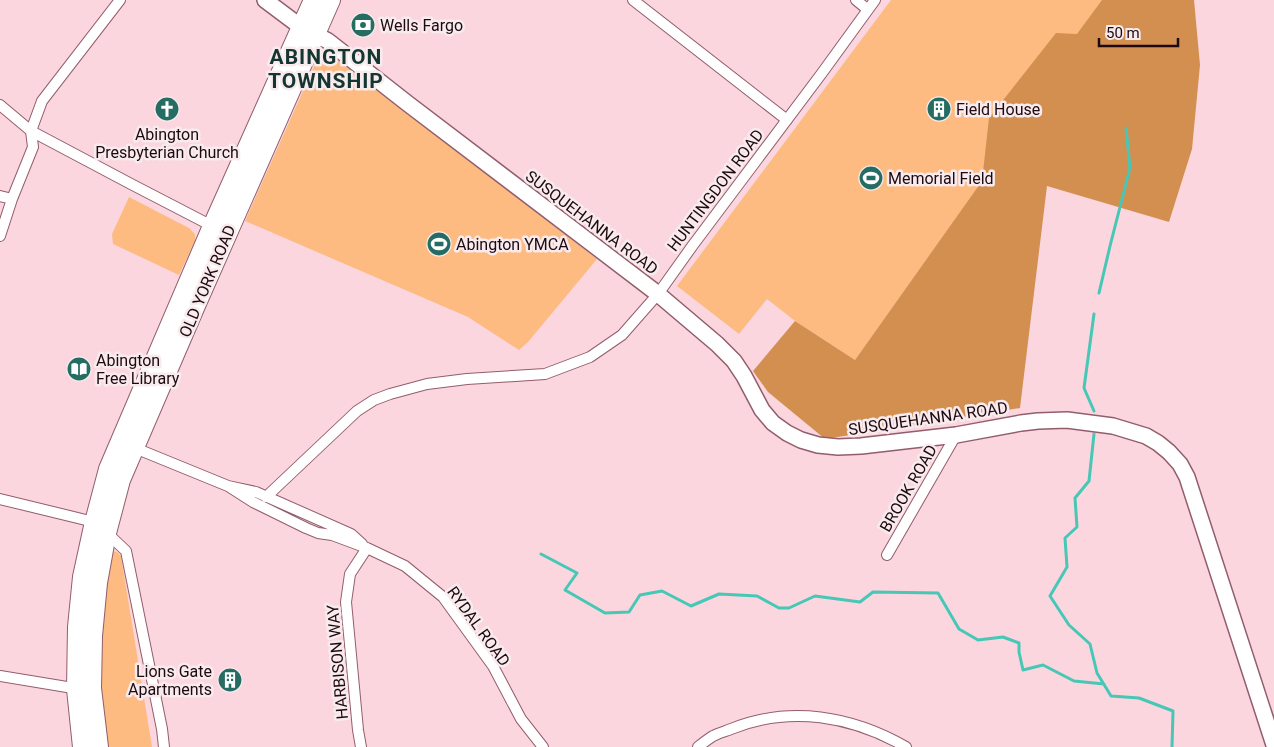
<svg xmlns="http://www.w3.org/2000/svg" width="1274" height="747" viewBox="0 0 1274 747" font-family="Roboto,sans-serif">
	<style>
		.green { fill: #fdbb81 }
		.forest { fill: #d38f50 }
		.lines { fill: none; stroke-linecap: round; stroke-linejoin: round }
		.stream { stroke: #47c7b5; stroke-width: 3 }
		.minor-casing { stroke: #925d6c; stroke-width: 12 }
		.secondary-casing { stroke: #925d6c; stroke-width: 18 }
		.trunk-casing { stroke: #925d6c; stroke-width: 20 }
		.minor { stroke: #fff; stroke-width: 10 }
		.secondary { stroke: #fff; stroke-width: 15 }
		.trunk { stroke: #fff; stroke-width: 18 }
		.labels { text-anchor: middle; stroke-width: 5; stroke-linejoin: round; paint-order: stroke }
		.poi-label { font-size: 16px; fill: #1d090f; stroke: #f8ebee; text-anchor: start }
		.street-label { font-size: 16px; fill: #1d090f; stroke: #f8ebee }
		.district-label { font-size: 21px; font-weight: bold; letter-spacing: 1px; fill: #143530; stroke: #f8ebee }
	</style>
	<rect width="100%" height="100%" fill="#fbd6df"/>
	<!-- green -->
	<path class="green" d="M891 0H1111L855 360 795 321 767 299 739 334 677 286Z
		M327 52 597 259 528 342 519 350 468 317 245 221 320 53Z
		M129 197 189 228 195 234V241L179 275 113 244 112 234Z
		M112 551 117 552 121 556 152 747H104L98 692 104 581Z"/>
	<!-- forest -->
	<path class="forest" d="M1102 0H1194L1200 65 1192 149 1169 222 1047 186 1020 408 825 439 768 392 753 371 795 321 855 360 982 181 989 118 1056 33 1077 34Z"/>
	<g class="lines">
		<!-- stream -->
		<path class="stream" d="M1099 293 1110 246 1130 168 1126 128
			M1094 314 1084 388 1094 411
			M1094 434 1089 481 1075 498 1077 527 1065 538 1067 567 1050 596 1069 625 1090 644 1097 673 1111 696 1139 698 1173 711 1172 747
			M541 554 577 573 565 590 605 613 629 612 640 595 662 591 691 606 719 594 757 596 779 608H789L815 596 860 602 873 592 938 593 959 629 978 640 1003 637 1019 643V652L1023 670 1043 665 1074 681 1104 684"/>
		<defs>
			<path id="minor" d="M633 0 787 120
				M856 0 867 9
				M0 105 31 131 131 184 216 228
				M0 196 12 199
				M0 236 12 199 33 147 31 131 42 101 120 0
				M130 446 228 486 256 492 351 534 362 544
				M228 486 253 502 306 528 318 533 332 535 367 548 405 566 443 597 493 666 521 719 543 747
				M266 497 357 411 374 400 390 394 427 384 467 379 545 374 590 357 622 335 658 294 693 245 822 73 875 0
				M0 499 94 522
				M107 533 126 551 162 729 164 747
				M887 555 956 435
				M0 676 79 689
				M361 747 358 730 346 602 350 574 367 548
				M698 747C703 743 708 739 713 736 719 733 726 731 731 729 790 705 852 716 906 747"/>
			<path id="secondary" d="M265 0 301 27 328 41 407 103 658 294 717 344 734 361 744 376 762 410 773 423 787 433 801 440 818 445 838 447 861 446 956 435 1021 423 1038 421 1067 420 1113 426 1146 436 1158 443 1169 452 1180 464 1187 477 1274 745"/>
			<path id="trunk" d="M82 747 76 689 77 627 82 577 94 522 108 469 212 226 313 0
				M99 747 92 688 93 636 98 583 107 533 121 480 195 308 331 0"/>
		</defs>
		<!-- minor casing -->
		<use href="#minor" class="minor-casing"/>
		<!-- secondary casing -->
		<use href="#secondary" class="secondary-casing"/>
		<!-- trunk casing -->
		<use href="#trunk" class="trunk-casing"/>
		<!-- minor -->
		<use href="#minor" class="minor"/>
		<!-- secondary -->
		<use href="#secondary" class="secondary"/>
		<!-- trunk -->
		<use href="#trunk" class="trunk"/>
	</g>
	<!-- icons -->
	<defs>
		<symbol id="bank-disc" viewBox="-11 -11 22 22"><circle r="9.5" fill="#256c62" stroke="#f8ebee"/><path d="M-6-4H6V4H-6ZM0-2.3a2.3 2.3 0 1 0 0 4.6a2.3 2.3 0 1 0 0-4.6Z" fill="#fff"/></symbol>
		<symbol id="church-disc" viewBox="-11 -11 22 22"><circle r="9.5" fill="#256c62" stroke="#f8ebee"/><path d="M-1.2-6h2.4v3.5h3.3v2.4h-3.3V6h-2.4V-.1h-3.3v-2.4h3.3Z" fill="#fff"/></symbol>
		<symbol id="building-disc" viewBox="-11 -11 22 22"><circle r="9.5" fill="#256c62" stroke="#f8ebee"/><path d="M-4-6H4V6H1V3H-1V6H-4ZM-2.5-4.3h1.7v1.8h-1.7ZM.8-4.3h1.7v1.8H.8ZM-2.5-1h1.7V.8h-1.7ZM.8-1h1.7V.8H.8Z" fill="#fff"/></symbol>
		<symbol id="stadium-disc" viewBox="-11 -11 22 22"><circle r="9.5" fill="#256c62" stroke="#f8ebee"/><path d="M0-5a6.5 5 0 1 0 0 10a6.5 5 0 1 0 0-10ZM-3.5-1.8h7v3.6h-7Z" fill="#fff"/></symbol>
		<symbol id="library-disc" viewBox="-11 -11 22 22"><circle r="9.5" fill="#256c62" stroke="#f8ebee"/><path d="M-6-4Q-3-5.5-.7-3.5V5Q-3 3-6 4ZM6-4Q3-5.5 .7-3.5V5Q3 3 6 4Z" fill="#fff"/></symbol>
	</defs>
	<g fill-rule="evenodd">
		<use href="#bank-disc" x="349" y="11" width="28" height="28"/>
		<use href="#church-disc" x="153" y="95" width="28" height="28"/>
		<use href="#building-disc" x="925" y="95" width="28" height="28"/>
		<use href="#stadium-disc" x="857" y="164" width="28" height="28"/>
		<use href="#stadium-disc" x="425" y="230" width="28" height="28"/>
		<use href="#library-disc" x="65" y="355" width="28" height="28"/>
		<use href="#building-disc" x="216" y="666" width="28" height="28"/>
	</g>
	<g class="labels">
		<!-- poi labels -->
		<g class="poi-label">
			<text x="380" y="31">Wells Fargo</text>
			<text x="956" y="115">Field House</text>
			<text x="167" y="140" text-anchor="middle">Abington<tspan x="167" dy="18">Presbyterian Church</tspan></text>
			<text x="888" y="184">Memorial Field</text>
			<text x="456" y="250">Abington YMCA</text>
			<text x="96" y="366">Abington<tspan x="96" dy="18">Free Library</tspan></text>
			<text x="212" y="677" text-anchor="end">Lions Gate<tspan x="212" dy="18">Apartments</tspan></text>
		</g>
		<!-- street labels -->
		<g class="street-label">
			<text transform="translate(715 190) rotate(-53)" y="6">HUNTINGDON ROAD</text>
			<text transform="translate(592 222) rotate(37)" y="6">SUSQUEHANNA ROAD</text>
			<text transform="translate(207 281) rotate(-67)" y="6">OLD YORK ROAD</text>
			<text transform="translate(928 418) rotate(-8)" y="6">SUSQUEHANNA ROAD</text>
			<text transform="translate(908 488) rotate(-60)" y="6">BROOK ROAD</text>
			<text transform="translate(479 626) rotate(54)" y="6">RYDAL ROAD</text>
			<text transform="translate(337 662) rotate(-95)" y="6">HARBISON WAY</text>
		</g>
		<!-- district labels -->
		<g class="district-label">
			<text x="326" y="64">ABINGTON<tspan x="326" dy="24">TOWNSHIP</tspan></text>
		</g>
	</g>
	<!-- scale -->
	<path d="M1099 38v8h79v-8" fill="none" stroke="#1d090f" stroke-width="2.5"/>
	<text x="1106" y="38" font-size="15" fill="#1d090f" stroke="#f8ebee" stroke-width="4" paint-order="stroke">50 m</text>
</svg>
